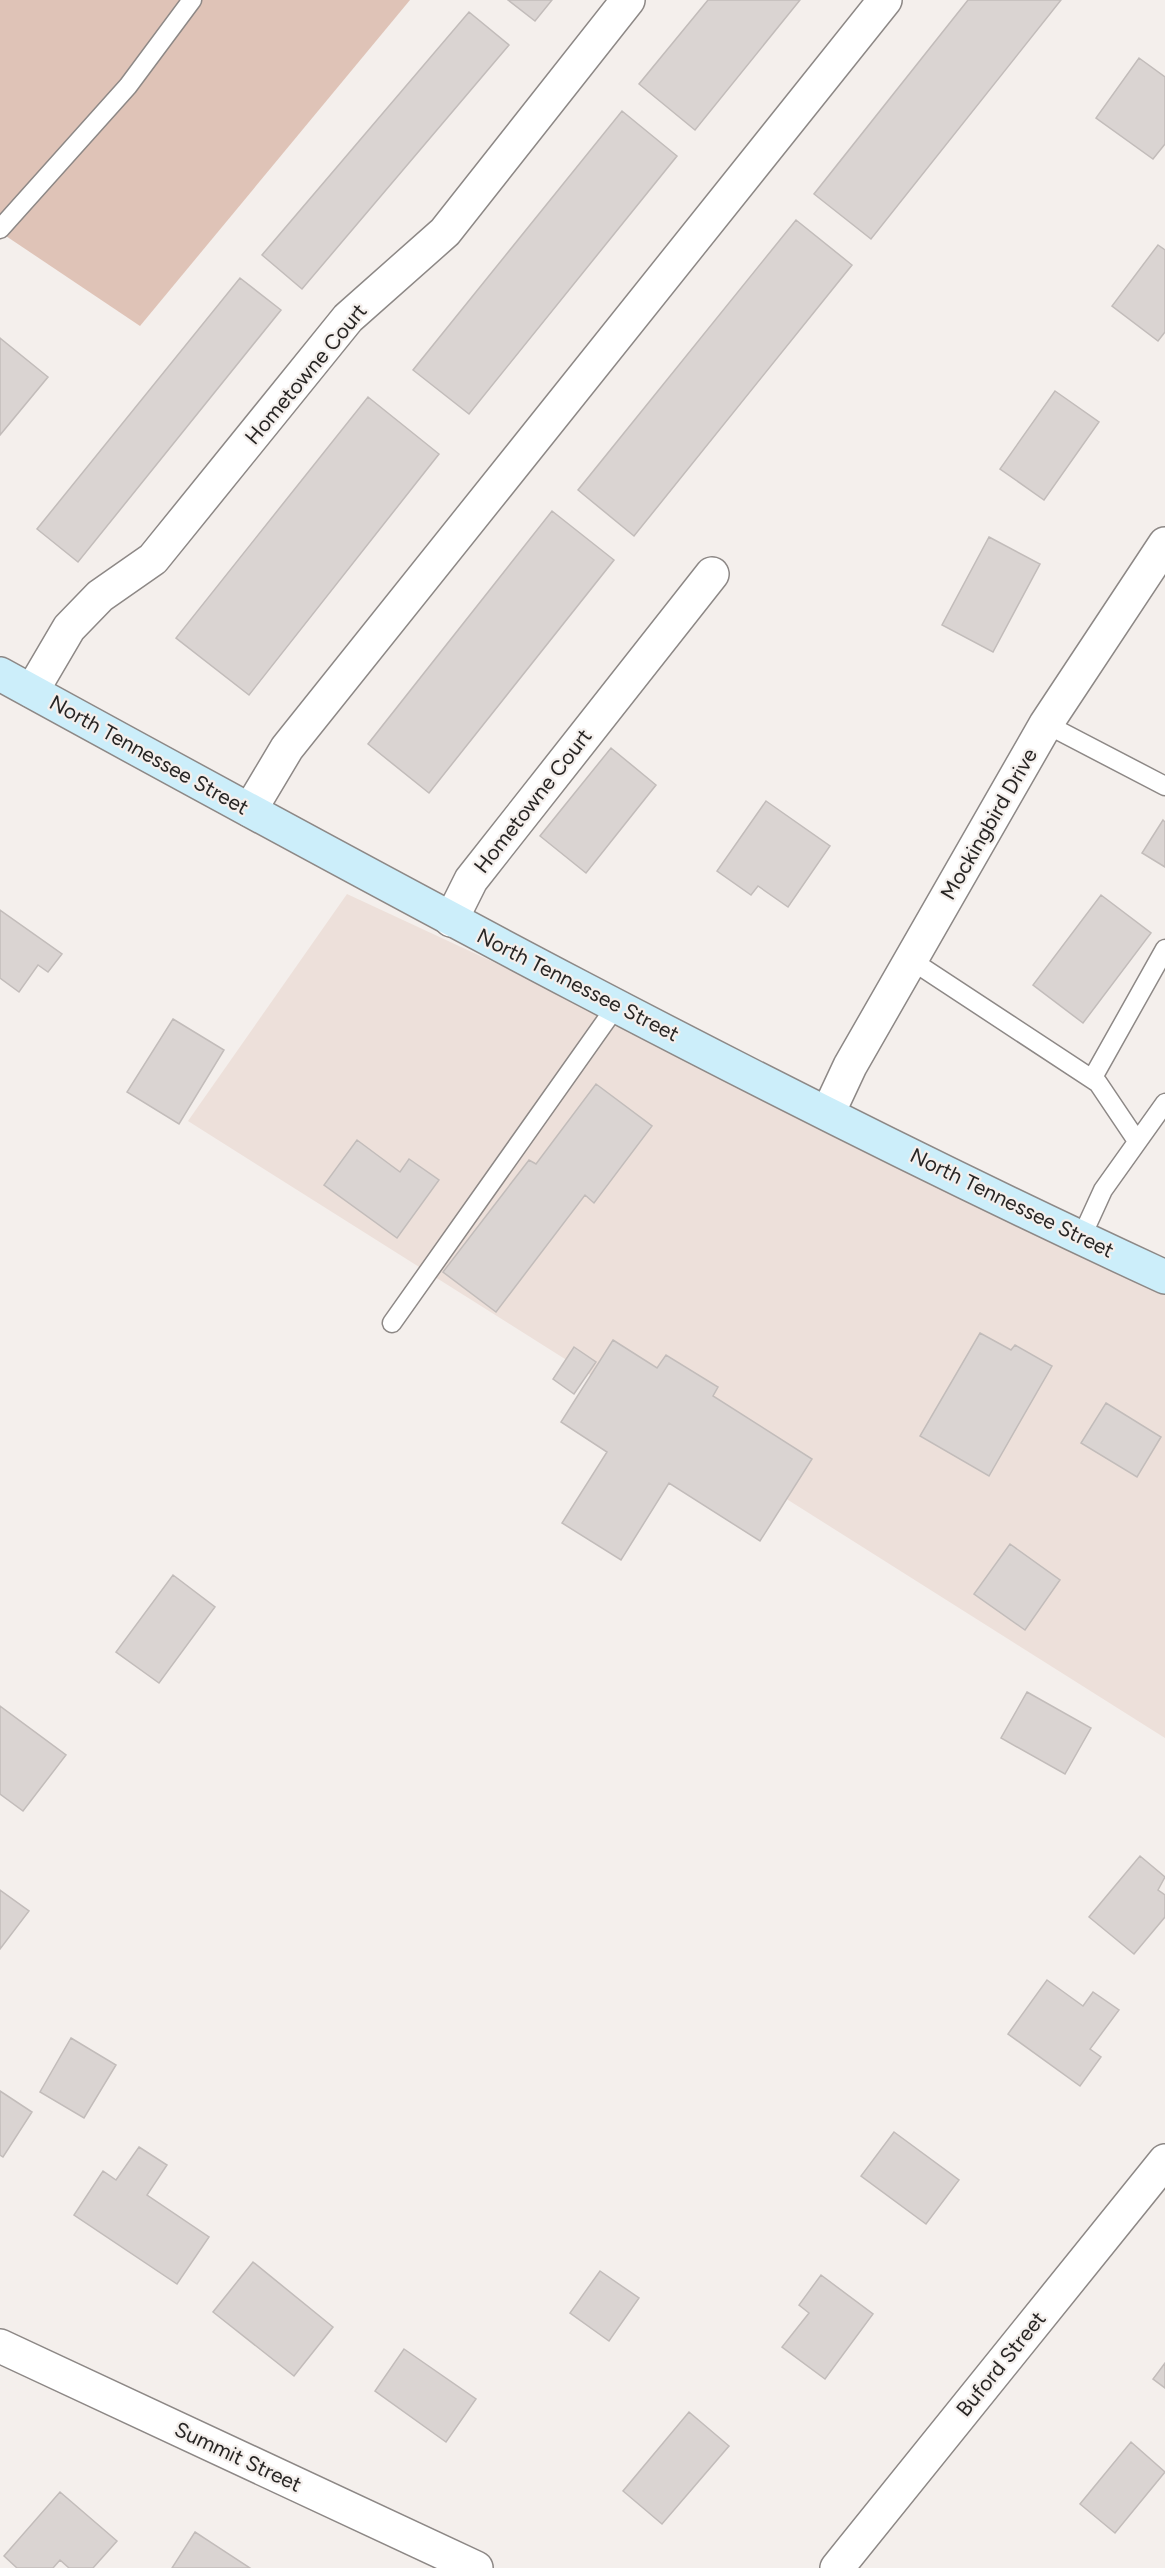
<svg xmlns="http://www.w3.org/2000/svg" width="1165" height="2568" viewBox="0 0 1165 2568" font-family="Figtree,sans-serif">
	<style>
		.built { fill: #ede0da }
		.green { fill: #dfc3b7 }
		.building { fill: #dad4d2; stroke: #c2bcba; stroke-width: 1.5 }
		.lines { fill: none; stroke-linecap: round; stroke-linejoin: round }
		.service-casing { stroke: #8d8886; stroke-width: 21 }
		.minor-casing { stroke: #8d8886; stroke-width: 36 }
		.tertiary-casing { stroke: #8d8886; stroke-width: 36 }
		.secondary-casing { stroke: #8d8886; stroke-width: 36 }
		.service { stroke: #fff; stroke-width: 18 }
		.minor { stroke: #fff; stroke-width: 33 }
		.tertiary { stroke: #fff; stroke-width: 33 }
		.secondary { stroke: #cceefa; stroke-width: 33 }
		.labels { text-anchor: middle; stroke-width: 4.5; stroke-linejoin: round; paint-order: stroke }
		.street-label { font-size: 21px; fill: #272524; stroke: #f4efec }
	</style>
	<rect width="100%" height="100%" fill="#f4efec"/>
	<!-- built -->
	<path class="built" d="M347 894 1165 1274V1738L188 1121Z"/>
	<!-- green -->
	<path class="green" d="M0 0H410L140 326 0 232Z"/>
	<!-- building -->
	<path class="building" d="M508 0H552L535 21Z
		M708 0H800L695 130 639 84Z
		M968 0H1061L871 239 814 194Z
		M469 12 509 45 302 289 262 255Z
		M1139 58 1165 77V144L1153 159 1096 118Z
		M622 111 677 156 469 414 413 370Z
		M796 220 852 265 634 536 578 490Z
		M1158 245 1165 250V332L1158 341 1112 306Z
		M240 278 281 310 78 562 37 529Z
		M0 338 48 377 0 435Z
		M1055 391 1099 422 1044 500 1000 469Z
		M368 397 439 454 249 695 176 638Z
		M552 511 614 560 429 793 368 744Z
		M989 537 1040 564 993 652 942 625Z
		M611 748 656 785 586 873 540 836Z
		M766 801 830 846 788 907 758 886 751 895 717 871Z
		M1163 820 1165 822V867L1142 853Z
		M1101 895 1151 933 1083 1023 1033 985Z
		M0 910 62 954 48 972 38 965 19 992 0 978Z
		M173 1019 224 1050 179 1124 127 1092Z
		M596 1084 652 1126 594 1203 585 1195 496 1312 443 1272 529 1160 536 1164Z
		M357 1140 400 1172 409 1159 439 1180 397 1238 324 1185Z
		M980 1333 1011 1350 1015 1345 1052 1366 989 1476 920 1436Z
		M613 1340 657 1368 666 1355 718 1387 713 1396 812 1459 760 1541 669 1483 621 1560 562 1523 607 1452 561 1422Z
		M574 1347 596 1362 574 1394 553 1379Z
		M1106 1403 1161 1437 1137 1477 1081 1443Z
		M1010 1544 1060 1580 1025 1630 974 1594Z
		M173 1575 215 1607 159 1683 116 1652Z
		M1027 1692 1091 1728 1065 1774 1001 1738Z
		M0 1706 66 1755 23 1811 0 1794Z
		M1140 1856 1165 1877 1158 1890 1165 1895V1917L1134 1954 1089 1917Z
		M0 1890 29 1911 0 1949Z
		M1047 1980 1083 2006 1093 1992 1119 2010 1090 2049 1101 2057 1080 2086 1008 2034Z
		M71 2038 116 2065 84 2118 40 2092Z
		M0 2091 32 2112 3 2157 0 2155Z
		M894 2132 959 2180 926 2224 861 2176Z
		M139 2147 167 2165 147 2195 209 2237 177 2284 74 2215 103 2171 116 2180Z
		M253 2262 333 2327 294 2376 213 2312Z
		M600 2271 639 2298 609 2341 570 2313Z
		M821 2275 873 2314 825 2379 782 2347 809 2313 799 2305Z
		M404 2349 476 2399 446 2442 375 2391Z
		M1165 2363V2388L1153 2379Z
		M689 2412 729 2446 662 2524 623 2491Z
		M1131 2442 1165 2472 1115 2533 1080 2504Z
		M60 2492 117 2541 93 2568H69L60 2560 53 2568H17L4 2556Z
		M195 2532 250 2568H172Z"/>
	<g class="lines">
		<defs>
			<path id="service" d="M0 229 128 86 192 0
				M1046 724 1165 786
				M911 960 1098 1083 1137 1141
				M1092 1079 1165 949
				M1081 1238 1103 1190 1165 1103
				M392 1323 617 1005"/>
			<path id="minor" d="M32 691 69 628 100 596 153 559 348 318 445 232 628 0
				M250 810 287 748 885 0
				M451 920 471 880 712 574
				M0 2346 476 2568
				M837 2568 1165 2161"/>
			<path id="tertiary" d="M828 1113 850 1066 1046 724 1165 544"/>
			<path id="secondary" d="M0 674C383 884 768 1094 1165 1277"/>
		</defs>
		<!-- service casing -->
		<use href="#service" class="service-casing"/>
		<!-- minor casing -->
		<use href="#minor" class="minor-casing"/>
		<!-- tertiary casing -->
		<use href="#tertiary" class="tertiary-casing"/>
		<!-- secondary casing -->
		<use href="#secondary" class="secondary-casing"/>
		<!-- service -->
		<use href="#service" class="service"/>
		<!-- minor -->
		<use href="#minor" class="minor"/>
		<!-- tertiary -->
		<use href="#tertiary" class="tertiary"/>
		<!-- secondary -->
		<use href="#secondary" class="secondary"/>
	</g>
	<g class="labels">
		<!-- street labels -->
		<g class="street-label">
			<text transform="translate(306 374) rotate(-50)" y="7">Hometowne Court</text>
			<text transform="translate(149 755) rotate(29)" y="7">North Tennessee Street</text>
			<text transform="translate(533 801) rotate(-52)" y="7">Hometowne Court</text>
			<text transform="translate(989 824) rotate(-60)" y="7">Mockingbird Drive</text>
			<text transform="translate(578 985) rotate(27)" y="7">North Tennessee Street</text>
			<text transform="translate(1012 1203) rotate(26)" y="7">North Tennessee Street</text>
			<text transform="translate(1001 2364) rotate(-51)" y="7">Buford Street</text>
			<text transform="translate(238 2457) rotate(25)" y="7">Summit Street</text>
		</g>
	</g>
</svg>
